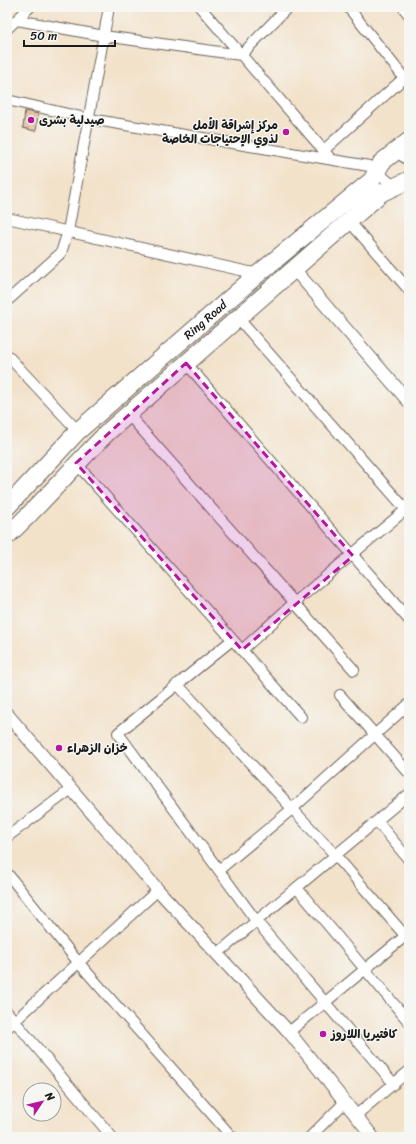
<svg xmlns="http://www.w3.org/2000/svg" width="416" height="1144" viewBox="0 0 416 1144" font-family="Sriracha,'Playpen Sans Arabic',sans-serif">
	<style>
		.building { fill: #d8a572 }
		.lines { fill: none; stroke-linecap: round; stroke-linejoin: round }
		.minor-casing { stroke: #676159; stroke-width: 12 }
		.tertiary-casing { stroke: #676159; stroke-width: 14 }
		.secondary-casing { stroke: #676159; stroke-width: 16 }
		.trunk-casing { stroke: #676159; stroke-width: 19 }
		.minor { stroke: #fff; stroke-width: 10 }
		.tertiary { stroke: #fff; stroke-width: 12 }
		.secondary { stroke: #fff; stroke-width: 14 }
		.trunk { stroke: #fff; stroke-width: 17 }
		.marked { fill: #b5179e; fill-opacity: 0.2; stroke: #b5179e; stroke-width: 3; stroke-dasharray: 8 5; stroke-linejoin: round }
		.poi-dot { fill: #b5179e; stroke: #f6f6f2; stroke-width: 1.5 }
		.labels { text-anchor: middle; stroke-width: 3; stroke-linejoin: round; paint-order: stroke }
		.poi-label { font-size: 12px; font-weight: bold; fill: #1c1c1c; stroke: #f6f6f2; text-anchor: start }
		.street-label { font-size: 12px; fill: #1c1c1c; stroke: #f6f6f2 }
	</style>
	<rect width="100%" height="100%" fill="#f6f6f2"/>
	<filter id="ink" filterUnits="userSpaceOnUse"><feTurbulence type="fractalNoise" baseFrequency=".025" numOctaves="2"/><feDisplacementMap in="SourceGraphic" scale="8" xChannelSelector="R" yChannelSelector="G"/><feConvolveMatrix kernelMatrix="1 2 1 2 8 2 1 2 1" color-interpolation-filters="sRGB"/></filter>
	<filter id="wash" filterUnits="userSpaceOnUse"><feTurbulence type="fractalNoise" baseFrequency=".012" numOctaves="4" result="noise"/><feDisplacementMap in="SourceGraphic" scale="16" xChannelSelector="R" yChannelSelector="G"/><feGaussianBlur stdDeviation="0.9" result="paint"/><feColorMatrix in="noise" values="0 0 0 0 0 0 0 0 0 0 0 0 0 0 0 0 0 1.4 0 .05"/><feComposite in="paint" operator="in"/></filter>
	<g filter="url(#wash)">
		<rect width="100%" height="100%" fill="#f3e2ca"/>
		<g id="blocks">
			<!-- building -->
			<path class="building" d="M25 111 38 114 36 131 23 128Z"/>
		</g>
	</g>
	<g filter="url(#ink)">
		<use href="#blocks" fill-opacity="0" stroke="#676159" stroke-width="1"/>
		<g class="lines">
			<defs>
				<path id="minor" d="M200 7 331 159
					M348 7 409 84
					M403 7 409 15
					M17 20 104 36 241 55 288 7
					M7 29 30 7
					M7 100 90 119 369 166 394 186
					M324 150 404 78
					M7 218 258 274
					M349 221 409 290
					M7 301 61 253 68 231 109 7
					M238 318 409 513
					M7 355 78 431
					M186 363 409 620
					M128 414 354 670
					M76 463 301 717
					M232 640 118 733 257 922 394 1084
					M242 650 294 603 409 507
					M177 684 336 856 409 940
					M340 695 409 773
					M377 821 409 860
					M7 837 70 790
					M220 869 292 809 409 704
					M7 873 78 962 232 1137
					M297 888 409 1022
					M217 954 409 794
					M7 1012 112 1137
					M7 1028 158 890
					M289 1032 409 933
					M355 1116 409 1071
					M310 1137 344 1103"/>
				<path id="tertiary" d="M294 269 409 402
					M7 714 158 890 289 1032 373 1137"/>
				<path id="secondary" d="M397 150 409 158"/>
				<g id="trunk">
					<path id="s1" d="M7 507 78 431 258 274 372 180 382 162 409 141"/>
					<path d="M7 536C43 503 74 465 110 430L381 193 409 180"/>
				</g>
			</defs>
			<!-- minor casing -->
			<use href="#minor" class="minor-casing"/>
			<!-- tertiary casing -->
			<use href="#tertiary" class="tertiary-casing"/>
			<!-- secondary casing -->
			<use href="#secondary" class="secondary-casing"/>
			<!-- trunk casing -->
			<use href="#trunk" class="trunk-casing"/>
			<!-- minor -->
			<use href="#minor" class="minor"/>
			<!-- tertiary -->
			<use href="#tertiary" class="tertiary"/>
			<!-- secondary -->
			<use href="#secondary" class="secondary"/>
			<!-- trunk -->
			<use href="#trunk" class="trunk"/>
		</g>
	</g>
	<!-- marked area -->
	<path class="marked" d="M186 363 353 556 242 650 76 463Z"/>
	<!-- markers -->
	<g class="poi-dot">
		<circle cx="31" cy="120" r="4"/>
		<circle cx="286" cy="132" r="4"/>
		<circle cx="59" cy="748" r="4"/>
		<circle cx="323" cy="1034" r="4"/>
	</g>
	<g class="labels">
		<!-- poi labels -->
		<g class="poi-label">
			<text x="39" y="124">صيدلية بشرى</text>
			<text x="278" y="129" text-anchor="end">مركز إشراقة الأمل<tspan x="278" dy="14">لذوي الإحتياجات الخاصة</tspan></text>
			<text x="67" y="752">خزان الزهراء</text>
			<text x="331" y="1038">كافتيريا اللاروز</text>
		</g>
		<!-- street labels -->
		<g class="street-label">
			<text dy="4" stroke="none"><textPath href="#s1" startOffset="273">Ring Road</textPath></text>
		</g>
	</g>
	<!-- margin -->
	<rect width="416" height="1144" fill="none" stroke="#f6f6f2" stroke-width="24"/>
	<!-- north arrow -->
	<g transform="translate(42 1102) rotate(55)"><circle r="19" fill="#f6f6f2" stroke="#9f9f9c"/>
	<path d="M0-3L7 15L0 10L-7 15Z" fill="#b5179e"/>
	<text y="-6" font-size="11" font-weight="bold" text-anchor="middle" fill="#1c1c1c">N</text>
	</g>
	<!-- scale -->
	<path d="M24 40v6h91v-6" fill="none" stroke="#1c1c1c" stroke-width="2"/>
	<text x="30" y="40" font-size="12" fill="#1c1c1c" stroke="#f6f6f2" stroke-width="3" paint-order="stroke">50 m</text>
</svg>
